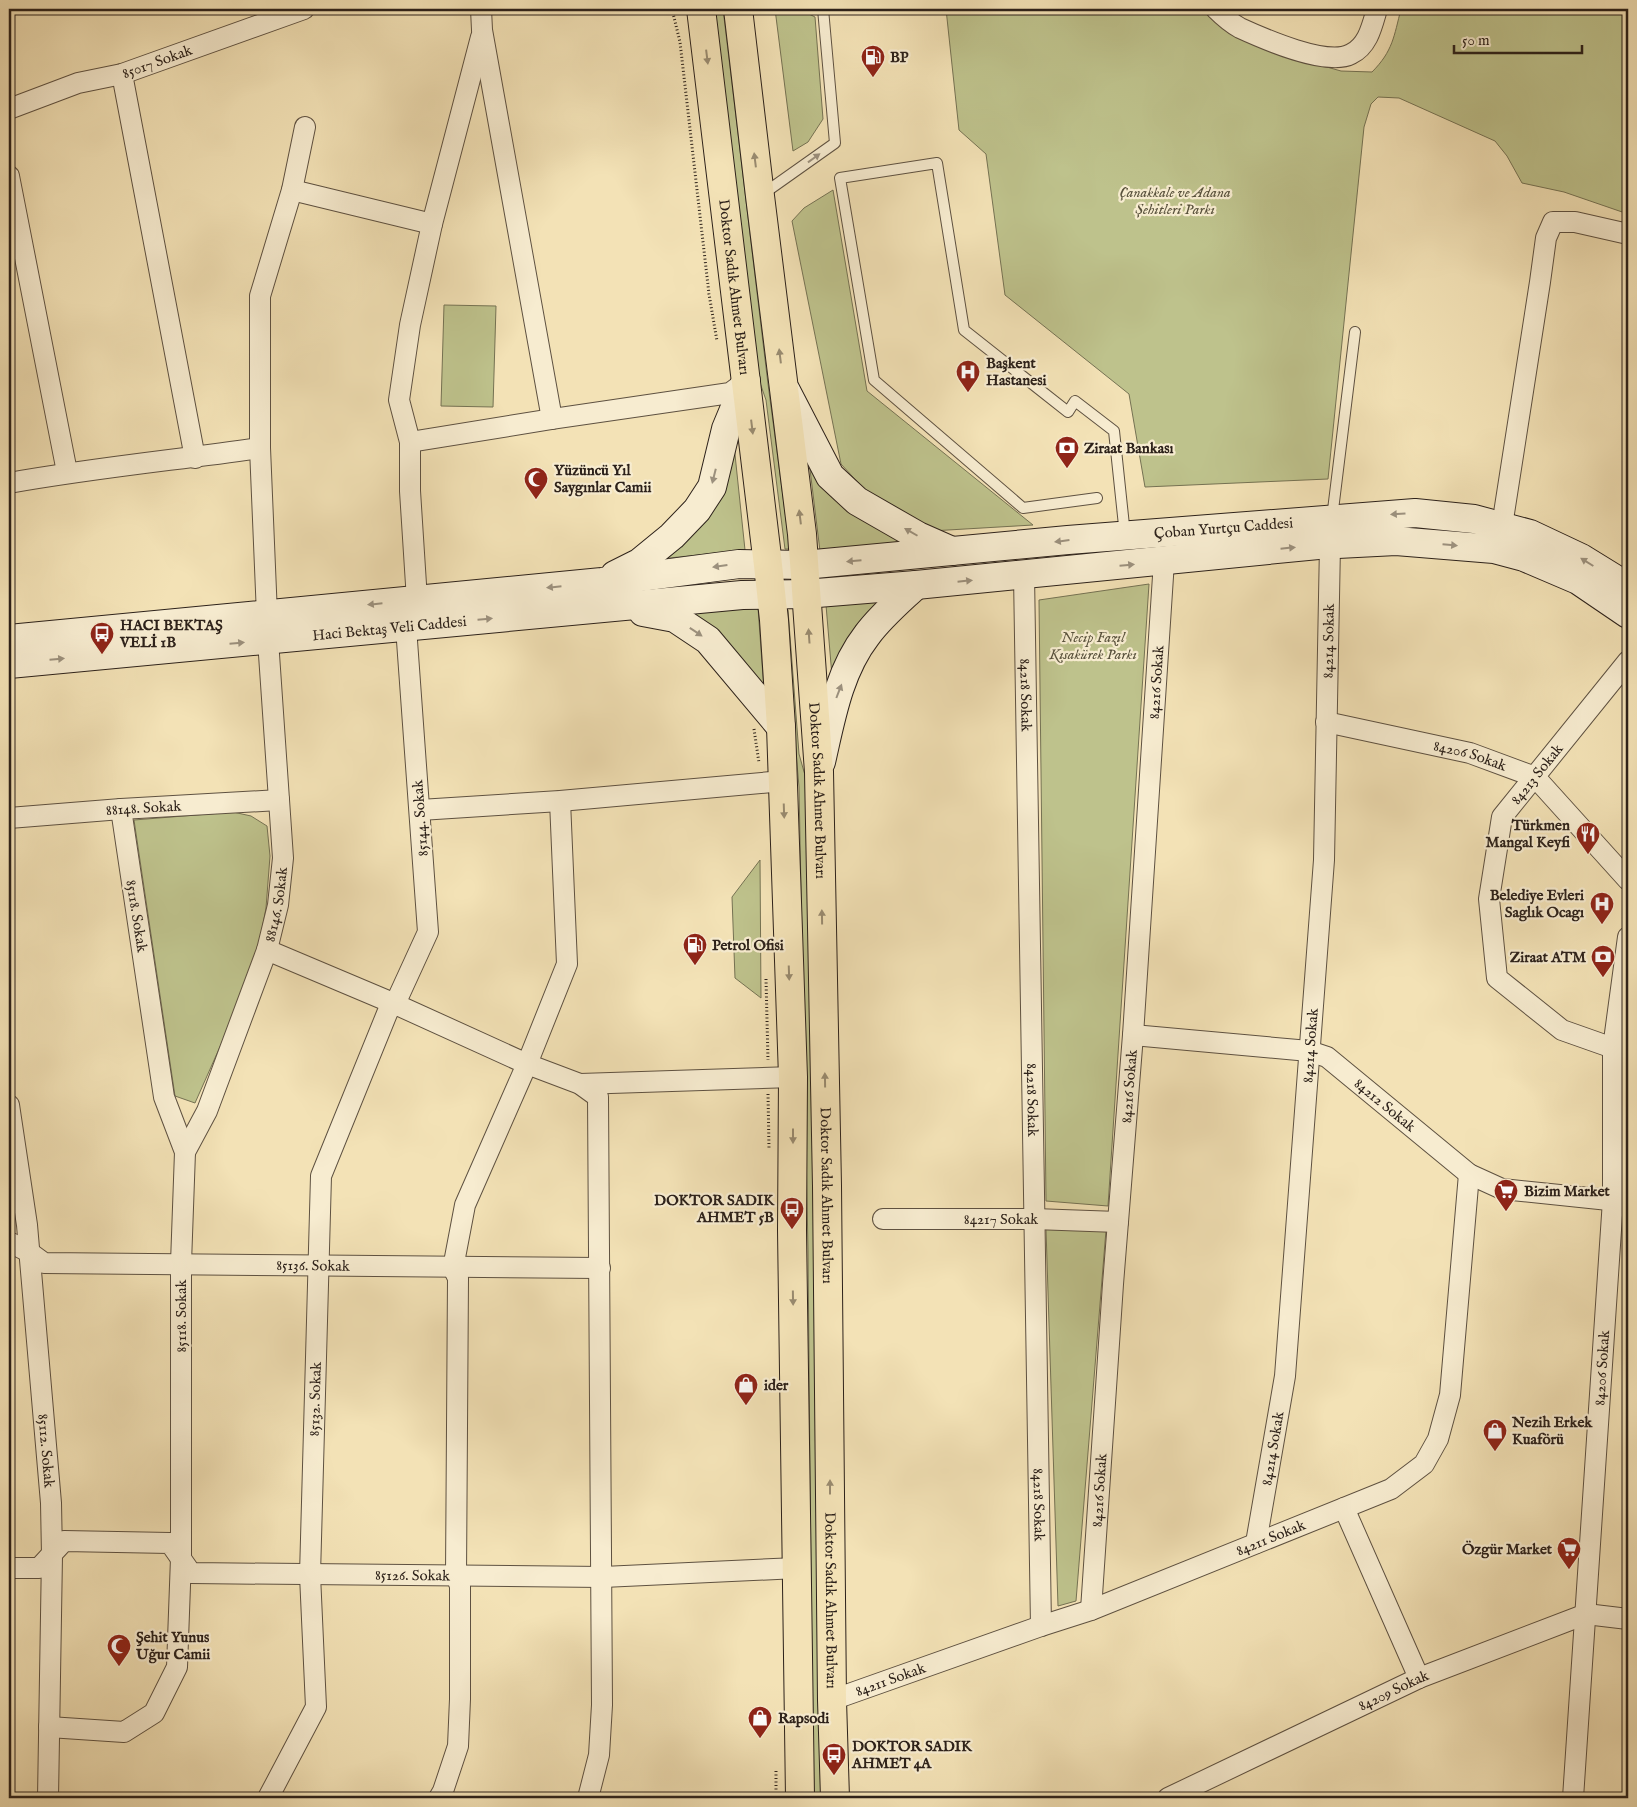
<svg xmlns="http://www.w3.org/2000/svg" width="1637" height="1807" viewBox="0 0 1637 1807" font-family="'IM FELL English',serif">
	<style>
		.green { fill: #bec28c; stroke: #757253 }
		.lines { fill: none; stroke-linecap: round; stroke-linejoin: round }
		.service-casing { stroke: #5e5141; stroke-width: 12 }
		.minor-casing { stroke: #5e5141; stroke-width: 22 }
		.secondary-casing { stroke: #2c211a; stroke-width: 30 }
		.primary-casing { stroke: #2c211a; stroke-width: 30 }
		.path { stroke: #2c211a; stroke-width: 3; stroke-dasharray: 1 2.5; stroke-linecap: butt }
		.service { stroke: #f7ecd0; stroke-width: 10 }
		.minor { stroke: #f7ecd0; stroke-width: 20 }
		.secondary { stroke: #f7ecd0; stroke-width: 28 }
		.primary { stroke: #f3e2b6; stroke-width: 28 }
		.oneway { fill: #998b70 }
		.oneway2 { fill: #9c917e }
		.labels { text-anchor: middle; stroke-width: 4.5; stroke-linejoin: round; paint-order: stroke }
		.poi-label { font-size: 15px; font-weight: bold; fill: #2c211a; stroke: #f7ecd0; text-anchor: start }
		.street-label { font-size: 15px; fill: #2c211a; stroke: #f7ecd0 }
		.park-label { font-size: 15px; font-style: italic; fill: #58513c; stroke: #f7ecd0 }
	</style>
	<rect width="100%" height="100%" fill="#f3e2b6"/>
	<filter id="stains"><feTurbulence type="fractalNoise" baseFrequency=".004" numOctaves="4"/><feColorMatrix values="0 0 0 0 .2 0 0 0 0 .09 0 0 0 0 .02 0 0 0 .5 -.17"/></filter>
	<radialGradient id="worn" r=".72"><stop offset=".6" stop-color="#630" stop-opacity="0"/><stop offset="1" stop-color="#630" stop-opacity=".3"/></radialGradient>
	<!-- green -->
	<path class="green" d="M715 9H723L768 384 790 549H785L766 400 759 380Z
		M775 9H799L815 17 823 119 808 142 793 151Z
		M946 9H1208L1302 60 1341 71 1372 72C1393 51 1394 36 1401 9H1628V214L1564 192 1522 183 1507 156 1495 141 1399 98 1378 97 1371 104 1364 127 1328 479 1145 487 1129 394 1005 295 986 154 959 130Z
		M833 190 867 391 1033 525 931 531 874 500 841 464 792 221 804 208Z
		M444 305 496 306 493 407 441 406Z
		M732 426 745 550 650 560 696 518Z
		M807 445 916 540 820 551Z
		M1149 584 1108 1206 1046 1201 1039 600Z
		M898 597 833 688 826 605Z
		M758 608 765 704 684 613Z
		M784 609 788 610 799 754 808 786 821 1798H813L808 1250 799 787Z
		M233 812 251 816 267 826 270 856 266 908 258 951 231 1022 195 1103 175 1096 134 820Z
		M760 860 761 998 735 978 732 897Z
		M1046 1229 1106 1230 1076 1601 1058 1606Z"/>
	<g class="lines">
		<defs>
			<path id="service" d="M763 194 835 143 823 9
				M1097 498 1023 508 874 380 840 178 937 163 964 330 1068 412 1075 401 1114 431 1125 535
				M1332 518 1355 332"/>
			<g id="minor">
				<path d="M481 9 482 30 552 419"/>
				<path d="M1216 9C1223 16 1231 23 1240 28 1264 39 1327 67 1351 54 1368 46 1372 26 1377 9"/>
				<path d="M122 74 195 458"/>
				<path id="s1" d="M9 109 78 83 122 74 304 9"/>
				<path d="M9 176 67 472"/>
				<path d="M292 190 432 224 410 325 399 400 410 442V491L417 600"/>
				<path d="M432 224 481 37"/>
				<path d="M410 442 552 419 730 393 746 381"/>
				<path d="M9 483C92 468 176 460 260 448"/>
				<path d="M1502 526 1540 282 1546 238 1553 222H1575L1628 234"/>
				<path id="s2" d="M1024 575 1041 1626"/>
				<path d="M267 615 260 448V296L292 190 305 127"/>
				<path id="s3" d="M1326 722 1470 753 1535 777 1628 880"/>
				<path d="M420 810 560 801 783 781"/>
				<path id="s4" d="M9 818 121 809 279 800"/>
				<path d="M267 950 395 1004 527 1064 580 1084 598 1097 602 1705 599 1755 588 1798"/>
				<path id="s5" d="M1133 1035 1309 1051 1327 1057 1469 1174 1502 1189 1628 1202"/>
				<path id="s6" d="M1613 1048 1562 1030 1497 978 1489 899 1502 817 1628 661"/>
				<path d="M580 1084 793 1077"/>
				<path id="s7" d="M9 1105 27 1225 51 1503 52 1555 48 1798"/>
				<path id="s8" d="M185 1152 207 1111 267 950 278 905 283 858 268 640"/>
				<path id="s9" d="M883 1219H1034L1118 1222"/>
				<path id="s10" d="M9 1242 29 1252 44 1263C229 1263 415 1268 600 1268"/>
				<path d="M1344 1508 1419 1678"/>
				<path id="s11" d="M1256 1543 1285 1376 1324 860 1330 545"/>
				<path id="s12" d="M9 1568H39L64 1541 170 1543 191 1573 603 1577 797 1568"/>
				<path id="s13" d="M1091 1610 1113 1284 1133 1035 1164 561"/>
				<path id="s14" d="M832 1700 1041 1626 1091 1610 1391 1489 1424 1464 1438 1439 1450 1395 1469 1174"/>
				<path d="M49 1727 124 1732 154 1713 177 1667 181 1558V1263L185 1152 164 1097 121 809"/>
				<path id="s15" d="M268 1798 316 1707 310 1575 321 1176 388 1011 395 1004 428 932 406 627"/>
				<path d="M439 1798 443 1791 458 1746 460 1699V1586L456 1575 458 1278 453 1268 465 1205 527 1064 567 964 560 801"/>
				<path id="s16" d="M1168 1798 1419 1678 1586 1614 1628 1619"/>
				<path id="s17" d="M1573 1798 1613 1200V1048L1628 937"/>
			</g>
			<g id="secondary">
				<path d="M786 391 830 476 857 501 918 536 952 551"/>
				<path d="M615 575 639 563 672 536 697 510 712 487 726 429 746 381"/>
				<path d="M643 612 675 618 708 640 781 727"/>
				<path id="s18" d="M9 639 602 582 739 564 804 565 1068 540 1415 513 1474 519 1530 534 1581 558 1628 587"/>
				<path id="s19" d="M9 664 742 595 805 594 916 585 1318 545 1396 541 1494 549 1524 557 1578 580 1628 614"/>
				<path d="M821 762C831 718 839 671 867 635 881 616 899 601 916 585"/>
			</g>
			<g id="primary">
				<path id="s20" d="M701 9 768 565 774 620 781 727 793 1077 792 1230 800 1798"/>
				<path id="s21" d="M738 9 760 196 802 534 819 772 827 1186 832 1700 835 1798"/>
			</g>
		</defs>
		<!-- service casing -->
		<use href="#service" class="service-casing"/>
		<!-- minor casing -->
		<use href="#minor" class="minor-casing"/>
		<!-- secondary casing -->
		<use href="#secondary" class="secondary-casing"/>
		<!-- primary casing -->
		<use href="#primary" class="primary-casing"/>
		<!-- path -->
		<path class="path" d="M672 9 680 42 709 294 717 341
			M754 729 759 763
			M766 979 768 1060
			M768 1094 769 1148
			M776 1771V1798"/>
		<!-- service -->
		<use href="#service" class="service"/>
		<!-- minor -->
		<use href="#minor" class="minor"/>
		<!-- secondary -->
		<use href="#secondary" class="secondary"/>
		<!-- primary -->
		<use href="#primary" class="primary"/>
	</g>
	<!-- one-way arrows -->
	<defs><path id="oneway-solid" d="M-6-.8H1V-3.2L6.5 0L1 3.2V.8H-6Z" transform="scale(1.25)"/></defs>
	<g class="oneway">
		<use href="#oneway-solid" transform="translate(707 57) rotate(83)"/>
		<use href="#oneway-solid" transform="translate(755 160) rotate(-97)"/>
		<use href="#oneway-solid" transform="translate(780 356) rotate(-97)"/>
		<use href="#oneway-solid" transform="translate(752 427) rotate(83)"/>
		<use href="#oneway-solid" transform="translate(800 517) rotate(-97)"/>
		<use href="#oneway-solid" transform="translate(809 636) rotate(-94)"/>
		<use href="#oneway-solid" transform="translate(784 811) rotate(88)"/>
		<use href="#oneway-solid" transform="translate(822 917) rotate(-91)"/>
		<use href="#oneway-solid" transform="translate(789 973) rotate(88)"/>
		<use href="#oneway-solid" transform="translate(825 1080) rotate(-91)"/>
		<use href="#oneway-solid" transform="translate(793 1136) rotate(90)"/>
		<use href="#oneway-solid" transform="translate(793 1298) rotate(89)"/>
		<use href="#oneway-solid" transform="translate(830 1487) rotate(-90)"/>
	</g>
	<g class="oneway2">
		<use href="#oneway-solid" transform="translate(814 158) rotate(-36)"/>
		<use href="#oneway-solid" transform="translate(714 476) rotate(104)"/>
		<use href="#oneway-solid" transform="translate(1398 514) rotate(176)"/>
		<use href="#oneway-solid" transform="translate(911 532) rotate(-150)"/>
		<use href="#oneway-solid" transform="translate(1062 541) rotate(173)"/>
		<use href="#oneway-solid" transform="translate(1450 545) rotate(5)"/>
		<use href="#oneway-solid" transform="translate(1288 548) rotate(-6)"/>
		<use href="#oneway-solid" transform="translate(854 561) rotate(175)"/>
		<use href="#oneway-solid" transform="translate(1587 562) rotate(-148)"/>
		<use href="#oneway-solid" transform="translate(1127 565) rotate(-5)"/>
		<use href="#oneway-solid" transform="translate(720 566) rotate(172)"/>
		<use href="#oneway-solid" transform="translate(965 581) rotate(-6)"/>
		<use href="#oneway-solid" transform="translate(554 587) rotate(174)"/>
		<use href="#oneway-solid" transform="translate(375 604) rotate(174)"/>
		<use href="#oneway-solid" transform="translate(485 619) rotate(-5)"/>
		<use href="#oneway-solid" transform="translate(696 632) rotate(34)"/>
		<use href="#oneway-solid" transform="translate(237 643) rotate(-5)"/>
		<use href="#oneway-solid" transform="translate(57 659) rotate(-5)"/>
		<use href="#oneway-solid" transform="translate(839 691) rotate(-69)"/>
	</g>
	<!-- icons -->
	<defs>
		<symbol id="fuel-pin" viewBox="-11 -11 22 30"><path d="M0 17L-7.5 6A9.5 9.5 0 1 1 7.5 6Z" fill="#8f2418" stroke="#f7ecd0"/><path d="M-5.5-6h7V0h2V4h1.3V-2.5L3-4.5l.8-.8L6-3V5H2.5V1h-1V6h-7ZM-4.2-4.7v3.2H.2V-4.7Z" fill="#fff"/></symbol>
		<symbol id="hospital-pin" viewBox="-11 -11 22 30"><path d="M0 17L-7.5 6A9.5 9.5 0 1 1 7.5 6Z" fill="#8f2418" stroke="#f7ecd0"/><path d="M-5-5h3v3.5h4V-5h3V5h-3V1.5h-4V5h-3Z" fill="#fff"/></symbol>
		<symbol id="bank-pin" viewBox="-11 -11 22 30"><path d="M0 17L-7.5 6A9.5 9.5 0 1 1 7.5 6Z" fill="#8f2418" stroke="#f7ecd0"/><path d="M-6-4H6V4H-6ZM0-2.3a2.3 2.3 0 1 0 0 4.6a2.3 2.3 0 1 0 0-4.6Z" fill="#fff"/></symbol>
		<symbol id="mosque-pin" viewBox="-11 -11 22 30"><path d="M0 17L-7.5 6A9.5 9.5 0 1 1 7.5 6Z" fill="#8f2418" stroke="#f7ecd0"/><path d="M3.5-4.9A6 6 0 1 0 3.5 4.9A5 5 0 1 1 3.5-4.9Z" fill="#fff"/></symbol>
		<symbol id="bus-pin" viewBox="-11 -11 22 30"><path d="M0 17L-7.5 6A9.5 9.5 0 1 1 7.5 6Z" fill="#8f2418" stroke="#f7ecd0"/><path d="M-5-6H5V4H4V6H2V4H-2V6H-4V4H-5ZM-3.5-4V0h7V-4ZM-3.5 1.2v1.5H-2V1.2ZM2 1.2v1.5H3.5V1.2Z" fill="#fff"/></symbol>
		<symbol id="restaurant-pin" viewBox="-11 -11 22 30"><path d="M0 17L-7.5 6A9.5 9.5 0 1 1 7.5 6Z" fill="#8f2418" stroke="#f7ecd0"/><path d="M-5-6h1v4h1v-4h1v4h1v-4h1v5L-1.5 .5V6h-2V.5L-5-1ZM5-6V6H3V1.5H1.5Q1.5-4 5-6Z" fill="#fff"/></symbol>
		<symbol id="supermarket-pin" viewBox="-11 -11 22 30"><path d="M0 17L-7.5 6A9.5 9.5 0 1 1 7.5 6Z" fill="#8f2418" stroke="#f7ecd0"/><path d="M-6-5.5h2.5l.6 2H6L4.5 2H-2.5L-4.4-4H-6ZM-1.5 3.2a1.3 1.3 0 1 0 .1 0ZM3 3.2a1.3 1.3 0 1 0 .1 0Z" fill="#fff"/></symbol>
		<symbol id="shop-pin" viewBox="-11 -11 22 30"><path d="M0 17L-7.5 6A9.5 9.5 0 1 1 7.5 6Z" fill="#8f2418" stroke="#f7ecd0"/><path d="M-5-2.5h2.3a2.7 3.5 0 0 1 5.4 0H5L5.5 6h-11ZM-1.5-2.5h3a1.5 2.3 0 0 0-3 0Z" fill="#fff"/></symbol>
	</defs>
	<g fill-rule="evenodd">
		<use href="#fuel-pin" x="859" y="43" width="28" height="38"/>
		<use href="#hospital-pin" x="954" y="358" width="28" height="38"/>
		<use href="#bank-pin" x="1053" y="434" width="28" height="38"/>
		<use href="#mosque-pin" x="522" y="465" width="28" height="38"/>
		<use href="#bus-pin" x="88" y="620" width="28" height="38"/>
		<use href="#restaurant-pin" x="1574" y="820" width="28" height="38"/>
		<use href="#hospital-pin" x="1588" y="890" width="28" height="38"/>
		<use href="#fuel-pin" x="681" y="931" width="28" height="38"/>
		<use href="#bank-pin" x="1589" y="943" width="28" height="38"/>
		<use href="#supermarket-pin" x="1492" y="1177" width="28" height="38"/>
		<use href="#bus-pin" x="778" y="1195" width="28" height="38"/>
		<use href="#shop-pin" x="732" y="1371" width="28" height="38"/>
		<use href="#shop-pin" x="1481" y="1417" width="28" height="38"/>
		<use href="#supermarket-pin" x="1555" y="1535" width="28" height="38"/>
		<use href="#mosque-pin" x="105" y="1632" width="28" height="38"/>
		<use href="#shop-pin" x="746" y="1704" width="28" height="38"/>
		<use href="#bus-pin" x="820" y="1741" width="28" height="38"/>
	</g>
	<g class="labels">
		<!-- poi labels -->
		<g class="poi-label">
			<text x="890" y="62">BP</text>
			<text x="986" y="368">Başkent<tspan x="986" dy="17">Hastanesi</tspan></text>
			<text x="1084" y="453">Ziraat Bankası</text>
			<text x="554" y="475">Yüzüncü Yıl<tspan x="554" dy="17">Saygınlar Camii</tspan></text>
			<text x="120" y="630">HACI BEKTAŞ<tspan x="120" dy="17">VELİ 1B</tspan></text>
			<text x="1570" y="830" text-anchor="end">Türkmen<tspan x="1570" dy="17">Mangal Keyfi</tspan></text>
			<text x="1584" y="900" text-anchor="end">Belediye Evleri<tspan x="1584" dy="17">Saglık Ocagı</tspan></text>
			<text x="712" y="950">Petrol Ofisi</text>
			<text x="1586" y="962" text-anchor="end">Ziraat ATM</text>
			<text x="1524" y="1196">Bizim Market</text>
			<text x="774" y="1205" text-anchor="end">DOKTOR SADIK<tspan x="774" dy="17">AHMET 5B</tspan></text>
			<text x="764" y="1390">ider</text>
			<text x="1512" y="1427">Nezih Erkek<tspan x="1512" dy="17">Kuaförü</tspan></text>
			<text x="1552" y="1554" text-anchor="end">Özgür Market</text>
			<text x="136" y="1642">Şehit Yunus<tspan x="136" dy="17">Uğur Camii</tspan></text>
			<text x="778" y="1723">Rapsodi</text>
			<text x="852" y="1751">DOKTOR SADIK<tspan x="852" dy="17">AHMET 4A</tspan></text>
		</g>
		<!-- street labels -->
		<g class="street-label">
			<text dy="5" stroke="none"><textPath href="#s1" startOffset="156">85017 Sokak</textPath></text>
			<text dy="5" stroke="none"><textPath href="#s20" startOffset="280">Doktor Sadık Ahmet Bulvarı</textPath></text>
			<text dy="5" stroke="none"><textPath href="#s18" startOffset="1220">Çoban Yurtçu Caddesi</textPath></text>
			<text dy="5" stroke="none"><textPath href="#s19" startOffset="382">Haci Bektaş Veli Caddesi</textPath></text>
			<text dy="5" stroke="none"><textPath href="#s11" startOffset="906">84214 Sokak</textPath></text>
			<text dy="5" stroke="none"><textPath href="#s13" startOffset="930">84216 Sokak</textPath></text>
			<text dy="5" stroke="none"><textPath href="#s2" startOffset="120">84218 Sokak</textPath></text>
			<text dy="5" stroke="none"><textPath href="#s3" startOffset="148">84206 Sokak</textPath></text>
			<text dy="5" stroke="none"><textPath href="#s6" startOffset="355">84213 Sokak</textPath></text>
			<text dy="5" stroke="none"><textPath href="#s21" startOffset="786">Doktor Sadık Ahmet Bulvarı</textPath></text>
			<text dy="5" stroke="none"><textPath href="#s4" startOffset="135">88148. Sokak</textPath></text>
			<text transform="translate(420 818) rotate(-94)" y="5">85144. Sokak</text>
			<text dy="5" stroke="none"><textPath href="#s8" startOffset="265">88146. Sokak</textPath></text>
			<text transform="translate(137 916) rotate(81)" y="5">85118. Sokak</text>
			<text dy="5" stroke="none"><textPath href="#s11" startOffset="501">84214 Sokak</textPath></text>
			<text dy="5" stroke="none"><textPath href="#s13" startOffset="525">84216 Sokak</textPath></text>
			<text dy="5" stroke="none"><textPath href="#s2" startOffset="525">84218 Sokak</textPath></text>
			<text dy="5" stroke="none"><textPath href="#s5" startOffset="271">84212 Sokak</textPath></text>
			<text dy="5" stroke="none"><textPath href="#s21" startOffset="1191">Doktor Sadık Ahmet Bulvarı</textPath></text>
			<text dy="5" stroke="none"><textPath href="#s9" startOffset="118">84217 Sokak</textPath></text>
			<text dy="5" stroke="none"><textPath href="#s10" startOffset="310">85136. Sokak</textPath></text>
			<text transform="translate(181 1316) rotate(-90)" y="5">85118. Sokak</text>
			<text dy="5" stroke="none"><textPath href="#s17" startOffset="431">84206 Sokak</textPath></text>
			<text dy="5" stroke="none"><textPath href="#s15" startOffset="411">85132. Sokak</textPath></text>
			<text dy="5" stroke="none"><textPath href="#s11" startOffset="96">84214 Sokak</textPath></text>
			<text dy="5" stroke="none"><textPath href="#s7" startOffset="348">85112. Sokak</textPath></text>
			<text dy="5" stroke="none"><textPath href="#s13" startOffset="120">84216 Sokak</textPath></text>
			<text dy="5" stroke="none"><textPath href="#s2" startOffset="930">84218 Sokak</textPath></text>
			<text dy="5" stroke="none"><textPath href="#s14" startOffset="468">84211 Sokak</textPath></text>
			<text dy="5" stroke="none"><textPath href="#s12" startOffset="431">85126. Sokak</textPath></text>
			<text dy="5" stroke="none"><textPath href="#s21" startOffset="1596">Doktor Sadık Ahmet Bulvarı</textPath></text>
			<text dy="5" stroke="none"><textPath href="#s14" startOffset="62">84211 Sokak</textPath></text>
			<text dy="5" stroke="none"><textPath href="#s16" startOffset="250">84209 Sokak</textPath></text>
		</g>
		<!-- park labels -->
		<g class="park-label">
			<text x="1175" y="197">Çanakkale ve Adana<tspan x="1175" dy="17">Şehitleri Parkı</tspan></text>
			<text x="1093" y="642">Necip Fazıl<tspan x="1093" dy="17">Kısakürek Parkı</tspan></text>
		</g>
	</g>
	<!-- margin -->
	<rect width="1637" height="1807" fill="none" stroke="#f3e2b6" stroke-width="30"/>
	<rect x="10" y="10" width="1617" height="1787" fill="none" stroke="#2c211a" stroke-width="2.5"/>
	<rect x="15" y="15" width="1607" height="1777" fill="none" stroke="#2c211a"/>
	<!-- scale -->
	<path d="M1454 45v8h128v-8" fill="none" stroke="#2c211a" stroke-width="2.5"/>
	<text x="1462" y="45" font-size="15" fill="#2c211a" stroke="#f7ecd0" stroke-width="4" paint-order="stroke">50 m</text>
	<rect width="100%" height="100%" filter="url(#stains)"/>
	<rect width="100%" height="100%" fill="url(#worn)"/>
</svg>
